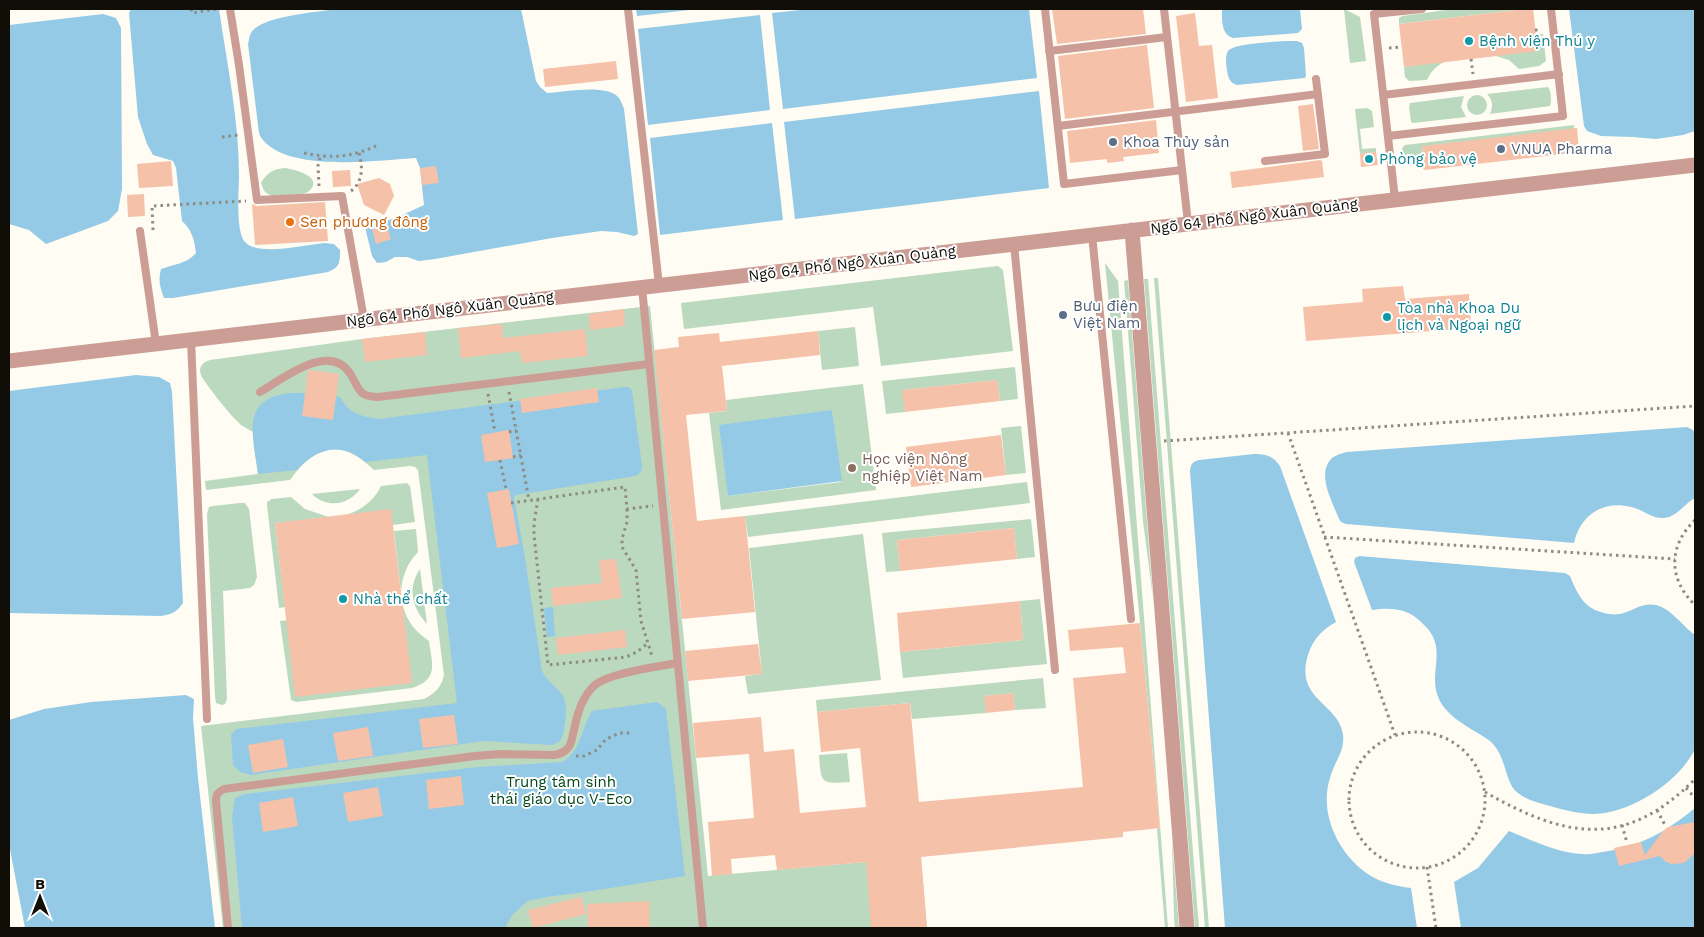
<svg xmlns="http://www.w3.org/2000/svg" width="1704" height="937" viewBox="0 0 1704 937" font-family="'Work Sans',sans-serif">
	<style>
		.green { fill: #bbd9be; fill-rule: evenodd }
		.water { fill: #94cae6 }
		.building { fill: #f5c1a9 }
		.lines { fill: none; stroke-linecap: round; stroke-linejoin: round }
		.path { stroke: #8d8b83; stroke-width: 3; stroke-dasharray: 2.5 4; stroke-linecap: butt }
		.service { stroke: #cc9d94; stroke-width: 8 }
		.minor { stroke: #cc9d94; stroke-width: 15 }
		.culture-dot { fill: #0f9aa8; stroke: #fff; stroke-width: 2 }
		.service-dot { fill: #5c6f8a; stroke: #fff; stroke-width: 2 }
		.food-dot { fill: #e8710a; stroke: #fff; stroke-width: 2 }
		.education-dot { fill: #8d6e63; stroke: #fff; stroke-width: 2 }
		.labels { text-anchor: middle; stroke-width: 4; stroke-linejoin: round; paint-order: stroke }
		.culture-label { font-size: 15px; fill: #0d838f; stroke: #fff; text-anchor: start }
		.service-label { font-size: 15px; fill: #4e5e75; stroke: #fff; text-anchor: start }
		.street-label { font-size: 15px; fill: #100e07; stroke: #fff }
		.food-label { font-size: 15px; fill: #c56008; stroke: #fff; text-anchor: start }
		.education-label { font-size: 15px; fill: #785e54; stroke: #fff; text-anchor: start }
		.park-label { font-size: 15px; fill: #024618; stroke: #fff }
	</style>
	<rect width="100%" height="100%" fill="#fefcf3"/>
	<!-- green -->
	<path class="green" d="M1344 9 1360 17 1366 61 1350 63Z
		M1453 9H1525L1399 24V18L1402 16Z
		M1543 34 1546 61 1539 66 1519 69 1509 60 1496 56 1536 35Z
		M1446 61C1437 65 1431 71 1427 80L1409 81 1405 77 1404 67Z
		M1548 87C1551 90 1552 101 1550 106L1490 114C1493 106 1493 100 1487 94Z
		M1467 105a10 10 0 1 1 20 0a10 10 0 1 1-20 0Z
		M1464 96 1461 107 1466 117 1413 123 1411 122 1409 107 1410 103Z
		M1367 108 1372 111 1374 127 1360 129 1362 149 1376 148V152L1360 154 1355 109Z
		M1574 125V129L1422 147 1425 170 1414 161 1404 162 1402 148 1405 145Z
		M285 168C293 169 322 176 311 189 305 197 278 200 270 195 264 193 263 188 261 183 267 172 274 169 285 168Z
		M1105 263 1118 281 1168 928H1165L1157 829 1160 828Z
		M998 266 1003 270 1013 351 881 366 873 307 684 329 681 303Z
		M1154 278H1158L1209 928H1205Z
		M1144 279H1148L1199 928H1195Z
		M1128 280 1153 598 1143 521 1124 281Z
		M650 306 708 876 921 857 927 928H223L201 726 424 699C434 694 442 687 444 675L418 470 415 467 410 466 374 470C342 438 315 444 290 480L206 490 205 481 258 474 253 432C248 429 241 426 237 421 231 416 203 381 201 375 198 367 203 362 210 360L362 339Z
		M855 327 859 366 822 370 818 331Z
		M1015 367 1018 399 1000 401 997 380 903 390 905 412 886 414 882 381Z
		M863 384 876 490 721 510 709 413 727 411 726 400ZM832 410 841 482 728 496Z
		M1021 426 1026 473 1006 475 1001 428Z
		M1027 482 1030 503 748 537 745 516Z
		M407 483 410 486 415 522 393 525 346 515C361 510 374 501 381 486Z
		M360 489C349 505 327 509 312 494Z
		M291 497 305 509 329 517 275 523 285 607 279 608 267 505V502L272 499Z
		M240 503H245L249 509 257 577 254 585 250 588 223 591 227 699 225 704 222 705 216 703 215 697 207 514 209 507 213 506Z
		M1031 519 1035 557 1017 559 1014 528 897 540 900 571 886 572 882 533Z
		M416 529 418 552C407 563 402 577 401 592L394 531Z
		M863 534 881 680 748 694 745 676 762 674 749 548Z
		M420 569 427 624C412 608 407 588 420 569Z
		M1040 599 1047 664 903 678 900 652 1023 640 1020 601Z
		M403 606C407 622 416 632 429 641 432 664 439 679 412 688L296 702 291 700 280 621Z
		M1043 678 1046 708 1015 710 1013 693 985 696 986 713 912 719 910 703 817 712 816 700Z
		M847 753 850 782C821 784 821 784 819 755Z
		M1172 840 1179 928H1175L1174 918Z"/>
	<!-- water -->
	<path class="water" d="M131 9H219C227 64 239 120 239 176 239 190 235 234 246 243 260 256 305 245 324 243L334 244 340 250C340 263 340 267 328 272L173 298H164C160 287 158 281 161 269 174 264 187 264 196 253 194 239 192 230 182 221L176 168 173 161 153 155 147 144 138 117 129 13Z
		M337 9H521L536 81 540 87 547 93C564 92 608 83 619 98 621 101 623 106 624 109L638 234 634 236 617 232 601 231 552 238 435 259 419 261 407 257H395L386 262 377 263 372 256 365 227 396 218 424 205 420 168 416 158C378 160 284 174 260 136 259 133 258 128 258 125L248 44C249 41 249 36 251 33 260 16 318 12 337 9Z
		M636 9H698L637 16Z
		M810 9H1029L1037 78 783 109 772 13Z
		M1222 9H1300L1302 29 1298 33 1233 38C1221 35 1222 19 1222 9Z
		M1569 9H1695V131L1683 135 1656 139 1633 137 1601 136 1587 131 1584 126Z
		M103 14 116 18 121 28 122 189 118 211 108 221 46 244 29 230 9 224V25Z
		M760 15 770 110 648 125 638 29Z
		M1285 41H1297L1302 43 1304 48 1306 76 1305 78 1237 85C1230 83 1228 78 1227 70 1226 65 1225 56 1228 51 1234 43 1274 42 1285 41Z
		M1039 91 1049 188 795 219 784 122Z
		M772 123 783 220 660 235 650 138Z
		M136 375 159 377 170 383 172 392 183 603C177 612 172 614 161 616L9 613V391Z
		M625 387H629L632 391 642 466 641 472 636 476 516 495 514 497 524 552 542 671C548 683 559 687 564 698 568 705 565 735 560 741 560 741 553 745 553 745L483 741 251 775 240 772 233 765 231 735 236 729 457 703 427 455 365 462C342 441 316 448 297 470L258 474C256 459 250 432 254 417 264 383 314 394 340 397 350 414 360 416 379 419Z
		M832 410 842 481 728 496 719 425Z
		M1687 427 1693 430 1695 433V498C1684 504 1677 517 1664 518 1652 519 1642 509 1631 507 1603 500 1580 515 1574 543L1346 524 1341 522 1339 519C1332 501 1316 474 1332 458 1336 455 1342 453 1347 452Z
		M1254 454C1266 454 1273 456 1280 466L1336 622C1323 629 1314 638 1309 652 1292 700 1339 702 1343 735 1345 752 1334 762 1330 778 1319 812 1337 851 1365 872 1378 882 1395 886 1411 888L1417 928H1225L1190 471C1191 464 1192 462 1199 460Z
		M1359 556 1565 573 1570 576C1577 593 1583 607 1601 612 1606 614 1614 615 1620 614 1633 611 1642 602 1656 605 1672 609 1682 626 1695 635V749C1679 782 1631 813 1594 814 1579 814 1564 810 1550 806 1539 803 1527 800 1518 793 1505 784 1507 759 1493 744 1490 740 1485 738 1481 735 1466 726 1446 715 1439 699 1427 673 1448 650 1426 627 1410 609 1395 607 1372 610L1354 562 1355 558Z
		M553 607 555 636 547 637 544 608Z
		M186 695 194 699 193 718 198 778 215 928H25L9 844V720L44 709 91 702Z
		M657 702 666 709 685 876 592 891 546 897 528 901 513 914 505 928H242L232 817 235 798 245 794 478 767 562 762C581 752 581 729 592 711Z
		M1695 808V928H1461L1454 882 1478 868 1509 831C1532 840 1557 853 1583 854 1589 855 1596 853 1602 852 1639 847 1666 832 1695 808Z"/>
	<!-- building -->
	<path class="building" d="M1052 9H1143L1146 34 1057 44Z
		M1525 9H1533L1538 51 1404 67 1399 24Z
		M1195 13 1199 46 1212 45 1218 98 1186 102 1176 16Z
		M1147 45 1154 108 1065 119 1058 56Z
		M616 61 618 79 545 87 543 69Z
		M1313 104 1319 149 1303 151 1298 106Z
		M1156 120 1159 153 1123 157 1124 161 1107 163V159L1070 163 1067 131Z
		M1577 128 1579 152 1425 170 1422 146Z
		M1376 152 1378 165 1361 167 1360 154Z
		M1320 160 1322 161 1324 177 1232 188 1230 172Z
		M171 161 173 186 139 188 137 164Z
		M436 166 439 183 422 185 420 168Z
		M350 170 351 186 333 187 332 171Z
		M379 178 390 184 394 196 384 215 364 205 357 184Z
		M144 194 145 216 128 217 127 195Z
		M325 202 328 241 255 245 252 204 257 206Z
		M386 224 391 239 376 244 372 229Z
		M1403 286 1405 299 1469 294 1471 328 1306 341 1303 307 1363 302 1362 289Z
		M624 309 625 326 590 330 589 314Z
		M502 324 503 338 585 329 588 356 522 363 520 351 461 358 458 328Z
		M818 331 820 355 722 366 727 411 686 415 697 521 745 516 755 612 682 619 654 350 679 347 678 337 719 333 720 342Z
		M425 332 427 355 365 362 362 339Z
		M310 370 339 374 333 420 302 416 308 371Z
		M997 380 1000 401 905 412 902 390Z
		M597 388 599 402 522 413 520 399Z
		M509 430 513 458 485 462 481 435Z
		M1001 435 1006 475 911 487 906 447Z
		M509 489 519 544 497 548 487 493Z
		M391 509 412 683 295 697 275 523Z
		M1014 528 1017 559 900 571 897 540Z
		M616 559 622 598 553 606 551 588 602 583 599 560Z
		M1020 601 1023 640 900 652 897 613Z
		M1140 623 1160 828 1123 832V837L921 857 927 928H871L866 862 777 870 775 855 731 859 732 874 712 876 708 822 754 818 749 754 696 758 693 723 761 717 764 752 794 749 800 813 866 807 860 748 821 752 817 712 910 703 919 802 1083 787 1073 678 1126 673 1123 647 1070 651 1068 630Z
		M625 630 627 647 558 655 556 638Z
		M758 644 762 674 688 681 685 651Z
		M1013 693 1015 710 986 713 984 696Z
		M454 715 458 744 423 748 419 719Z
		M368 727 373 756 338 761 333 733Z
		M283 739 288 767 253 773 248 745Z
		M461 776 464 805 429 809 426 780Z
		M378 787 383 816 348 822 343 793Z
		M293 797 298 826 263 832 259 803Z
		M1695 822V849L1694 854 1684 863 1671 864 1665 861 1660 856 1619 866 1614 848 1641 842 1645 855 1663 831 1668 827Z
		M581 897 586 914 533 928 528 910Z
		M649 901 650 928H588L587 904Z"/>
	<g class="lines">
		<!-- path -->
		<path class="path" d="M191 9 192 13 216 9
			M1535 30H1540
			M1389 48 1402 47
			M1471 59 1473 74
			M222 137 238 135
			M304 153C331 159 351 157 376 146
			M319 186 318 166 320 157
			M351 191C363 182 363 167 359 153
			M153 230 152 206 246 201
			M509 392 529 500
			M488 394 495 432
			M509 432 516 430
			M1288 433 1395 735
			M1164 441 1695 406
			M513 457 521 455
			M500 460 506 489
			M538 499 534 523V535L548 665 626 657 637 652 648 643
			M511 503 625 487 627 509 653 506
			M627 509V522L622 539V547L636 570 641 621 652 656
			M1695 520C1668 546 1668 579 1695 605
			M1324 537 1675 559
			M1349 800a68 68 0 1 1 136 0a68 68 0 1 1-136 0Z
			M576 756H584L597 750 606 739 620 733H633
			M1686 788 1695 798
			M1485 792C1565 838 1625 850 1695 779
			M1657 810 1666 827
			M1622 825 1627 843
			M1427 867 1436 928"/>
		<!-- service -->
		<path class="service" d="M230 9 239 65 257 200 342 196 364 319
			M628 9 659 285
			M1045 9 1064 184 1182 170
			M1164 9 1188 223
			M1049 51 1167 37
			M1383 95 1559 74
			M1058 126 1318 94
			M1388 136 1563 116 1551 9
			M1265 161 1325 154 1316 79
			M1395 199 1374 14 1422 9
			M140 231 156 344
			M1092 235 1131 619
			M1014 244 1055 670
			M642 287 703 928
			M191 340 207 719
			M260 392C283 379 330 340 351 375 360 390 358 396 378 397L649 364
			M228 928 216 801C216 794 218 792 224 789L475 756 501 754 554 755C559 754 564 753 568 748 572 744 572 736 574 730 577 714 582 696 595 685 609 673 657 667 677 663"/>
		<!-- minor -->
		<path class="minor" d="M1132 230 1187 928
			M9 361 1695 165"/>
	</g>
	<!-- markers -->
	<g class="culture-dot">
		<circle cx="1469" cy="41" r="5"/>
		<circle cx="1369" cy="159" r="5"/>
		<circle cx="1387" cy="317" r="5"/>
		<circle cx="343" cy="599" r="5"/>
	</g>
	<g class="service-dot">
		<circle cx="1113" cy="142" r="5"/>
		<circle cx="1501" cy="149" r="5"/>
		<circle cx="1063" cy="315" r="5"/>
	</g>
	<circle class="food-dot" cx="290" cy="222" r="5"/>
	<circle class="education-dot" cx="852" cy="468" r="5"/>
	<g class="labels">
		<!-- culture labels -->
		<g class="culture-label">
			<text x="1479" y="46">Bệnh viện Thú y</text>
			<text x="1379" y="164">Phòng bảo vệ</text>
			<text x="1397" y="313">Tòa nhà Khoa Du<tspan x="1397" dy="17">lịch và Ngoại ngữ</tspan></text>
			<text x="353" y="604">Nhà thể chất</text>
		</g>
		<!-- service labels -->
		<g class="service-label">
			<text x="1123" y="147">Khoa Thủy sản</text>
			<text x="1511" y="154">VNUA Pharma</text>
			<text x="1073" y="311">Bưu điện<tspan x="1073" dy="17">Việt Nam</tspan></text>
		</g>
		<!-- street labels -->
		<g class="street-label">
			<text transform="translate(1254 216) rotate(-7)" y="5">Ngõ 64 Phố Ngô Xuân Quảng</text>
			<text transform="translate(852 263) rotate(-7)" y="5">Ngõ 64 Phố Ngô Xuân Quảng</text>
			<text transform="translate(450 309) rotate(-7)" y="5">Ngõ 64 Phố Ngô Xuân Quảng</text>
		</g>
		<!-- food labels -->
		<g class="food-label">
			<text x="300" y="227">Sen phương đông</text>
		</g>
		<!-- education labels -->
		<g class="education-label">
			<text x="862" y="464">Học viện Nông<tspan x="862" dy="17">nghiệp Việt Nam</tspan></text>
		</g>
		<!-- park labels -->
		<g class="park-label">
			<text x="561" y="787">Trung tâm sinh<tspan x="561" dy="17">thái giáo dục V-Eco</tspan></text>
		</g>
	</g>
	<!-- border -->
	<rect width="1704" height="937" fill="none" stroke="#100e07" stroke-width="20"/>
	<!-- north arrow -->
	<g transform="translate(40 897)" stroke="#ffffff" stroke-width="4" paint-order="stroke">
	<path d="M0-4L9 19L0 12L-9 19Z" fill="#100e07"/>
	<text y="-8" font-size="14" font-weight="bold" text-anchor="middle" fill="#100e07">B</text>
	</g>
</svg>
